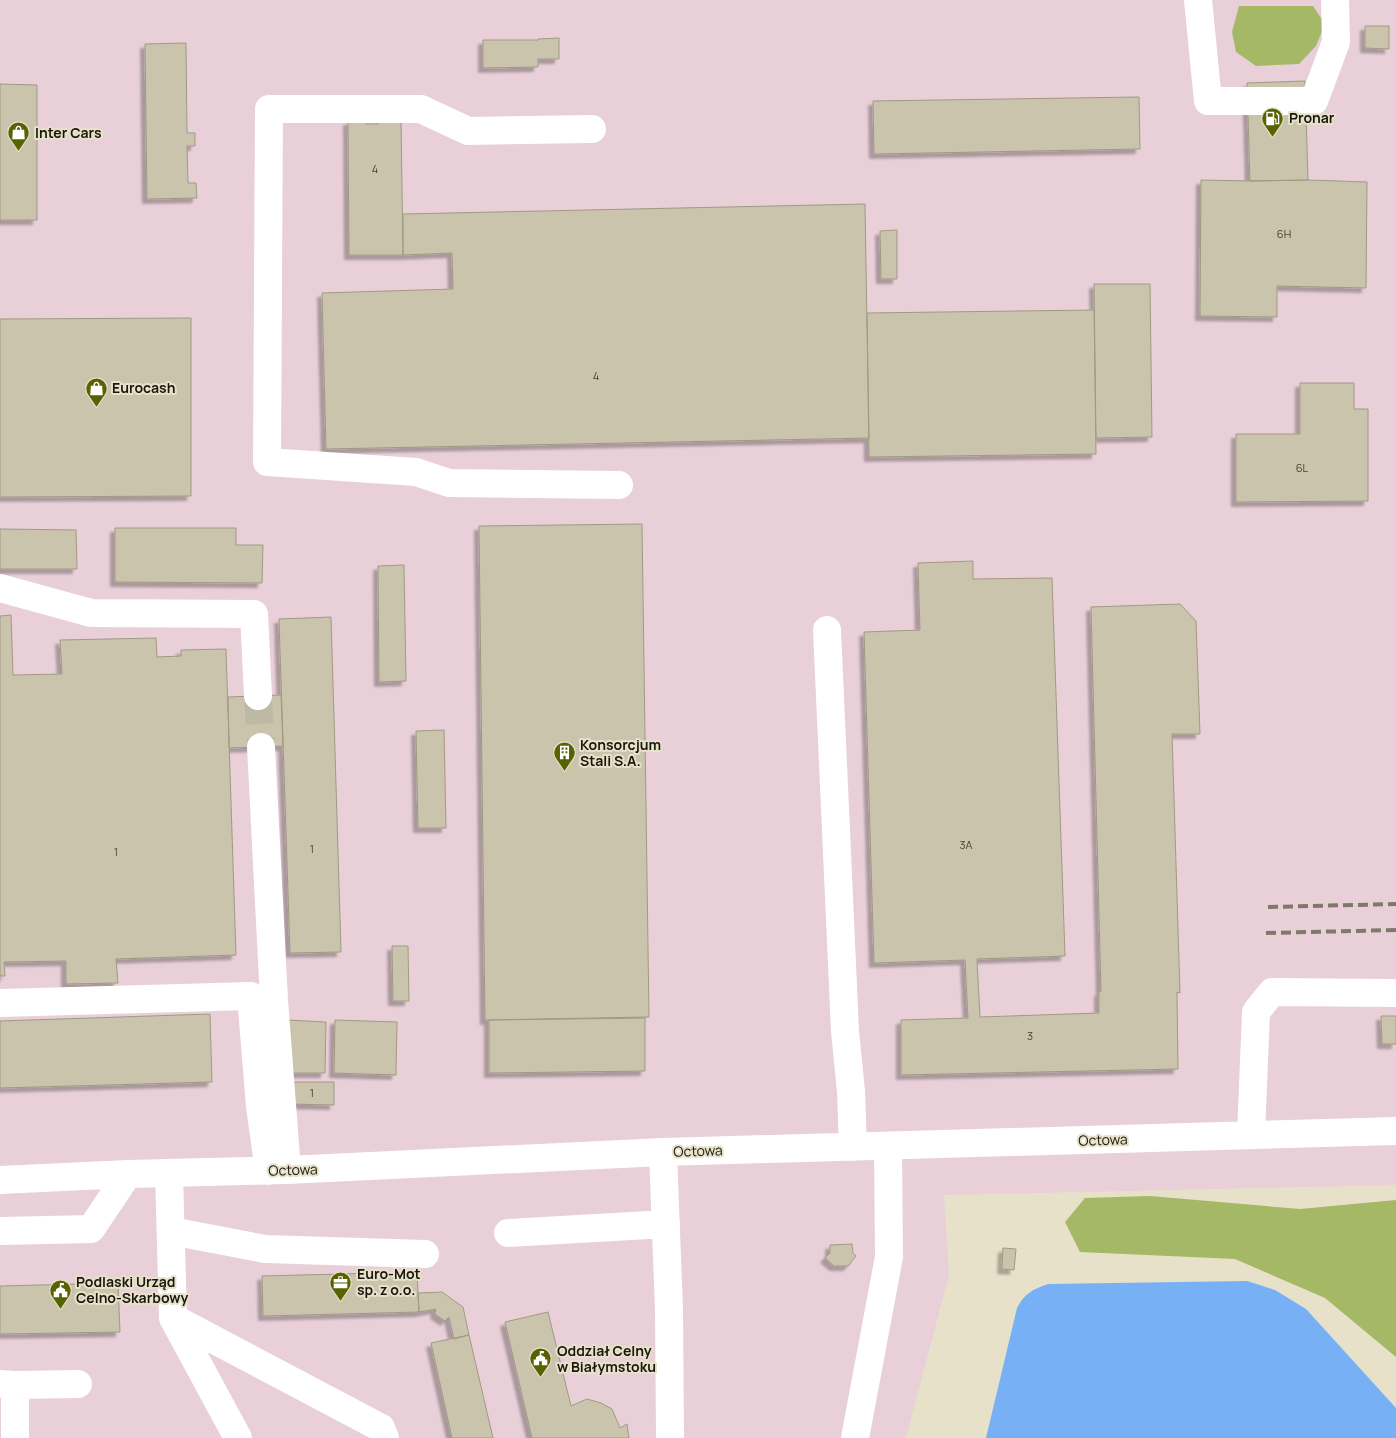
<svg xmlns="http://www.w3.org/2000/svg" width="1396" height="1438" viewBox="0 0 1396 1438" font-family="Manrope,sans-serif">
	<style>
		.industrial { fill: #e8cfd8 }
		.green { fill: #a5b866 }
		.water { fill: #78b0f5 }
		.building { fill: #cac4ad; stroke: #9f9a83; filter: url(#shadow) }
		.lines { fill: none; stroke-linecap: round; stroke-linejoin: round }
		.minor-tunnel { stroke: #beb9a4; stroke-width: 28; stroke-dasharray: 28 14; stroke-linecap: butt }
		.minor { stroke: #fff; stroke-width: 28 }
		.rail { stroke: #7e7a6a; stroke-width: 4; stroke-dasharray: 10 5; stroke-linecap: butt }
		.labels { text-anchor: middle; stroke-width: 4; stroke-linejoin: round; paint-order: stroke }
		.number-label { font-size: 11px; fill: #454236 }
		.poi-label { font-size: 14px; font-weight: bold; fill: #19170e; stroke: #e7e1c9; text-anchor: start }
		.street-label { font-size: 14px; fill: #19170e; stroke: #e7e1c9 }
	</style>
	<defs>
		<filter id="shadow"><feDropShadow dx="-4.5" dy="4.5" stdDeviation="1" flood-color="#0004"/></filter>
	</defs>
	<rect width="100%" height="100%" fill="#e7e1c9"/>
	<!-- industrial -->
	<path class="industrial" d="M0 0H1396V1185L944 1195 949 1275 906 1438H0Z"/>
	<!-- green -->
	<path class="green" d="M1239 6H1313L1325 24 1316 46 1299 64 1256 66 1236 52 1232 32Z
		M1150 1196 1300 1209 1396 1200V1357L1325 1298 1235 1259 1080 1252 1065 1222 1085 1198Z"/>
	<!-- water -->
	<path class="water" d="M1247 1281 1275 1290 1306 1309 1396 1408V1438H986L1017 1308C1024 1294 1033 1289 1048 1284Z"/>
	<!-- building -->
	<path class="building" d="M1365 26H1389V49L1365 48Z
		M559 38V59H538V67L483 68V40H538V39Z
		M186 43 187 133H195V146H187L188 183H196L197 198 147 199 145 44Z
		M1305 81 1308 180 1250 181 1247 83Z
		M0 84 37 85V220H0Z
		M1139 97 1140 149 874 154 873 101Z
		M378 120H401L403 255H349L348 121H366V124H378Z
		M1201 180 1250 181 1308 180 1367 182 1366 288 1277 286V317L1200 316Z
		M865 204 869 438 326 449 322 293 453 289 452 253 403 255V214Z
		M897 230V279H881L880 231Z
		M1094 284H1150L1152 437 1096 438Z
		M1094 310 1096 454 869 457 867 313Z
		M191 318V496L0 497V319Z
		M1300 383H1354V409H1368V501L1236 502V434H1300Z
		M642 524 649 1017 485 1020 479 526Z
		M115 528H236V545H263L262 583 115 582Z
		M0 529 76 530 77 569H0Z
		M973 561V579L1052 578 1065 956 977 959 980 1017 1099 1013V992L1101 991 1091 607 1180 604 1196 621 1200 734H1172L1180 993 1177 992 1178 1069 901 1075V1020L968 1018 965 960 874 963 864 632 920 630 918 563Z
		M404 565 406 681 379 682 378 566Z
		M11 615 13 675 62 674 60 640 156 638 157 657 181 656V650L226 649 236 955 116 959 118 983 66 984V961L4 962 5 976H0V616Z
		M331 617 341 952 290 953 279 619Z
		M281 695 283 746 229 748 228 697Z
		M444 730 446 828H418L416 731Z
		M392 946H408L409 1001H393Z
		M210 1014 212 1082 0 1088V1021Z
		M1381 1016H1396V1044H1382Z
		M645 1018V1071L489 1073V1020Z
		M288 1020 326 1022 325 1073H287Z
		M335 1020 397 1022 396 1075 334 1073Z
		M290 1082H334V1105L290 1104Z
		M852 1244 853 1253 856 1256 848 1266H834L825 1258 830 1253V1245Z
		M1003 1248 1016 1249 1014 1270 1002 1269Z
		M417 1272 419 1312 263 1316 262 1276Z
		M118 1283 120 1332 0 1334V1286Z
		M442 1292 463 1307 469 1335 454 1339 449 1317 445 1321 435 1314 436 1309 419 1312 418 1293Z
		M548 1312 571 1406 587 1399 601 1403 612 1409 620 1428 627 1424 629 1438H532L505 1322Z
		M469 1335 493 1438H452L431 1343Z"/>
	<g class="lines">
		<!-- minor-tunnel -->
		<path class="minor-tunnel" d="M258 696 261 747"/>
		<!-- minor -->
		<path class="minor" d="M1198 0 1208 101H1314L1336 42 1335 0
			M592 129 468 131 421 109H269L267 462 416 472 449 483 619 485
			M0 588 91 613 254 614 258 696
			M827 630 845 1031 851 1091 853 1147
			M261 747 274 1000 287 1170
			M0 1003 251 996 260 1106 269 1171
			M1251 1135 1256 1012 1272 992 1396 993
			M663 1152 669 1309 670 1438
			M169 1174 173 1318 238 1438
			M0 1180 128 1174 287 1170 663 1152 1396 1131
			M0 1231 91 1229 128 1174
			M171 1231 265 1249 425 1254
			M508 1233 666 1224
			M173 1318 381 1428 385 1438
			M0 1384 15 1385V1438
			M15 1385 78 1384
			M855 1438 889 1257 888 1146"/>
		<!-- rail -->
		<path class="rail" d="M1268 907 1396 904
			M1266 933 1396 930"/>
	</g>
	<!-- icons -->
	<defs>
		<symbol id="fuel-pin" viewBox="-11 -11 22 30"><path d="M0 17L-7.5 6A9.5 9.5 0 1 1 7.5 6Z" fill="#576201" stroke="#e7e1c9"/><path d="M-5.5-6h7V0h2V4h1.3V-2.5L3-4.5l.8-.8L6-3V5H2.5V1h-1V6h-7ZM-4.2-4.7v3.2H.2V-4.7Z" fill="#fff"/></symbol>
		<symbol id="shop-pin" viewBox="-11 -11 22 30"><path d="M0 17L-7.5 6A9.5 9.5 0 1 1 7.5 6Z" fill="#576201" stroke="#e7e1c9"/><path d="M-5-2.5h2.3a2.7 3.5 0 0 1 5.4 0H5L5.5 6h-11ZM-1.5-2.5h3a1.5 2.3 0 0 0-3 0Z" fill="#fff"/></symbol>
		<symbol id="building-pin" viewBox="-11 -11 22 30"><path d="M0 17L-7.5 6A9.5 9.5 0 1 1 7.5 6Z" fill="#576201" stroke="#e7e1c9"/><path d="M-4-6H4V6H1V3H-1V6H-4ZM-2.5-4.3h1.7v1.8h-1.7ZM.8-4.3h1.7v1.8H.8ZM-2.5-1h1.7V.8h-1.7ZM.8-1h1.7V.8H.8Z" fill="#fff"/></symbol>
		<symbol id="office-pin" viewBox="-11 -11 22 30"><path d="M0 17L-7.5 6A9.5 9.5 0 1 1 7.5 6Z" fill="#576201" stroke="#e7e1c9"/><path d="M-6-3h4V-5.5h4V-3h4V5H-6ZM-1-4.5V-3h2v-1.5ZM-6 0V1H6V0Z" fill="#fff"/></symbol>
		<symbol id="civic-pin" viewBox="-11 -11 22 30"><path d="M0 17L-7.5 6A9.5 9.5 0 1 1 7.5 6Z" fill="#576201" stroke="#e7e1c9"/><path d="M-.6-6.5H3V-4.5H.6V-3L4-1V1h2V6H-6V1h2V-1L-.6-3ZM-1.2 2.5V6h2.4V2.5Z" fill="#fff"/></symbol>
	</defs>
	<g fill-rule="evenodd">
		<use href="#fuel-pin" x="1260" y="106" width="25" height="34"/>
		<use href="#shop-pin" x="6" y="120" width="25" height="34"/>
		<use href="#shop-pin" x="84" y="376" width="25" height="34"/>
		<use href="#building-pin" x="552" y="740" width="25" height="34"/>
		<use href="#office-pin" x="328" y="1270" width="25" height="34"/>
		<use href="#civic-pin" x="48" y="1278" width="25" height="34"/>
		<use href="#civic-pin" x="528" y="1346" width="25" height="34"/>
	</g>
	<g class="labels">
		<!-- number labels -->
		<g class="number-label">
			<text x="375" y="173">4</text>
			<text x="1284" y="238">6H</text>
			<text x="596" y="380">4</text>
			<text x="1302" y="472">6L</text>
			<text x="966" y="849">3A</text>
			<text x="312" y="853">1</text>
			<text x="116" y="856">1</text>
			<text x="1030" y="1040">3</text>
			<text x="312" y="1097">1</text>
		</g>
		<!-- poi labels -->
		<g class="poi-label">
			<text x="1289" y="123">Pronar</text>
			<text x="35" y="138">Inter Cars</text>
			<text x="112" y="393">Eurocash</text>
			<text x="580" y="750">Konsorcjum<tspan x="580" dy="16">Stali S.A.</tspan></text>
			<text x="357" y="1279">Euro-Mot<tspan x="357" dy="16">sp. z o.o.</tspan></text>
			<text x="76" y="1287">Podlaski Urząd<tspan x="76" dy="16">Celno-Skarbowy</tspan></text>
			<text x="557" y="1356">Oddział Celny<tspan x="557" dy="16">w Białymstoku</tspan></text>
		</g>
		<!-- street labels -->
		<g class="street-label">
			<text transform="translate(1103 1140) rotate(-2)" y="5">Octowa</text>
			<text transform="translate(698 1151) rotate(-2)" y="5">Octowa</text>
			<text transform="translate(293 1170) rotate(-2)" y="5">Octowa</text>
		</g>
	</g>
</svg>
